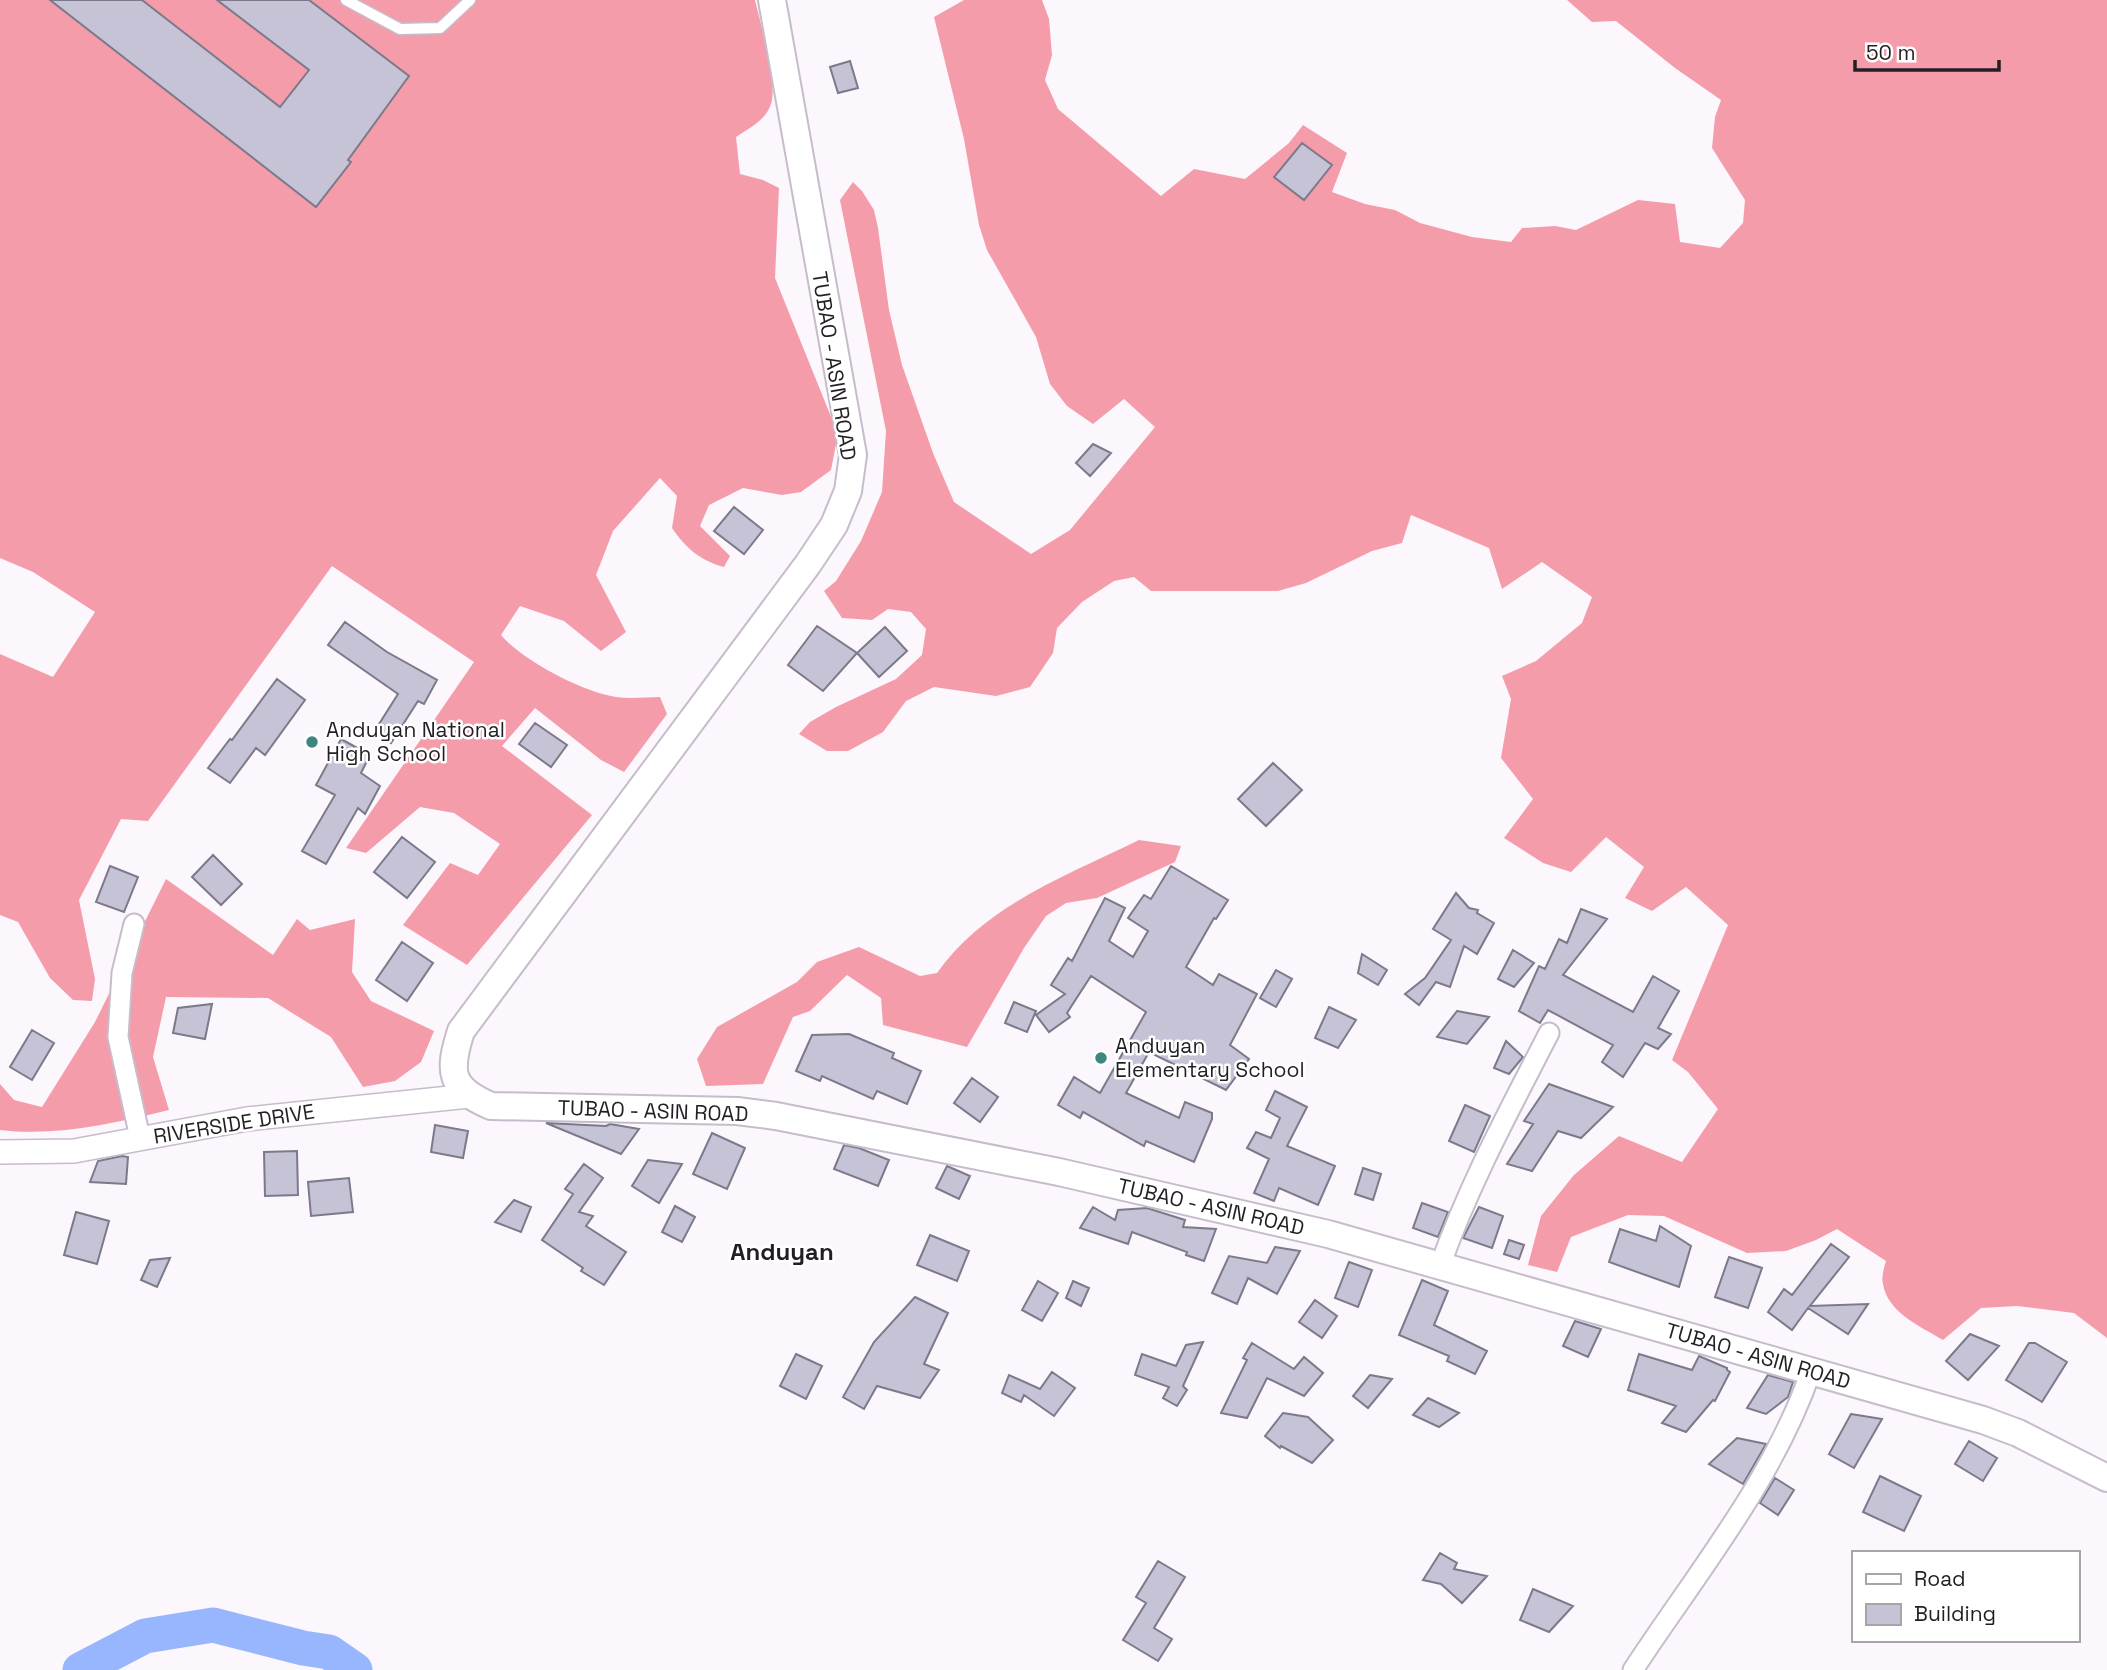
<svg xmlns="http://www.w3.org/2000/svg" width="2107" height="1670" viewBox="0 0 2107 1670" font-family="'Space Grotesk',sans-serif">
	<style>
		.forest { fill: #f59caa }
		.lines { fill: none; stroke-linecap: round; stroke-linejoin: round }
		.river { stroke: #97b6fe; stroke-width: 35 }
		.building { fill: #c5c3d5; stroke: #7b798a; stroke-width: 2 }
		.service-casing { stroke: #c7bccb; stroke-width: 13 }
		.minor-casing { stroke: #c7bccb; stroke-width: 23 }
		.tertiary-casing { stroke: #c7bccb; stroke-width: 26 }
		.secondary-casing { stroke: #c7bccb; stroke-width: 30 }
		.service { stroke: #fff; stroke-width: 10 }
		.minor { stroke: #fff; stroke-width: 19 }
		.tertiary { stroke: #fff; stroke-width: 23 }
		.secondary { stroke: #fff; stroke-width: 26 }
		.poi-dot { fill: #3f8681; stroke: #fff; stroke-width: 2.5 }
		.labels { text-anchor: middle; stroke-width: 5; stroke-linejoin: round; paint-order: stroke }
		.street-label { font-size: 21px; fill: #231e24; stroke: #fff }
		.poi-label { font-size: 21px; fill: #231e24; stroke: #fff; text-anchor: start }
		.quarter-label { font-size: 24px; font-weight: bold; fill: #231e24; stroke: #fff }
	</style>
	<rect width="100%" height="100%" fill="#fcf7fd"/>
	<!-- forest -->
	<path class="forest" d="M0 0H755C760 21 778 85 771 104 766 120 749 128 736 137L740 174 763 180 779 188 775 278 838 434 831 470 801 492 782 495 743 488 709 505 700 526 730 556 724 567C699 560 686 548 672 528L677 496 660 478 613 531 596 575 626 632 601 651 564 621 520 606 501 635C522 660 582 692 616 697 630 699 646 697 660 697L667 714 624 772 601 760 535 708 502 746 592 815 467 965 403 925 450 863 478 875 500 844 454 813 420 807 366 853 346 848 474 662 332 566 148 821 121 819 79 900 95 979 92 1001 73 1000 50 978 18 922 0 915V654L53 677 95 612 33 572 0 558Z
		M964 0H1042L1049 19 1052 55 1045 80 1058 109 1161 196 1194 169 1245 179 1289 143 1303 125 1347 153 1332 192 1365 204 1395 210 1420 223 1472 237 1511 242 1522 228 1555 226 1576 230 1638 200 1675 204 1680 242 1720 248 1743 223 1745 200 1712 148 1715 117 1721 100 1675 68 1616 21 1592 22 1567 0H2107V1338L2074 1313 2017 1306 1981 1308 1943 1340C1920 1326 1888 1313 1883 1284 1881 1277 1884 1268 1886 1261L1837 1229 1816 1240 1786 1251 1747 1253 1664 1216 1628 1215 1571 1237 1557 1272 1528 1265 1541 1216 1574 1175 1619 1136 1682 1162 1718 1109 1688 1072 1672 1060 1728 925 1686 887 1652 911 1625 898 1644 867 1606 837 1571 872 1543 863 1504 838 1533 799 1501 758 1511 699 1502 676 1536 661 1582 623 1592 597 1542 562 1502 589 1489 548 1411 515 1402 543 1372 551 1306 583 1278 591H1151L1134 577 1114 581 1082 602 1057 628 1053 653 1030 687 996 696 934 687 906 701 883 732 848 751H827L799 734 810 722 836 707 896 679 922 655 926 629 911 612 888 609 872 620 842 618 824 591 836 581 861 541 882 492 886 431 840 200 853 182 862 191 874 210 878 228 889 310 902 365 933 453 954 502 1031 554 1070 530 1155 427 1124 399 1093 424 1067 406 1050 384 1036 337 987 250 979 225 964 139 934 17Z
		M1139 840 1181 846 1175 862 1097 898 1066 903 1046 916 1024 948 967 1047 883 1025 881 998 847 975 810 1011 793 1017 763 1084 706 1086 697 1059 717 1027 797 982 817 962 859 947 920 976 937 973C985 905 1066 876 1139 840Z
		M166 879 273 955 297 919 310 930 355 919 352 972 371 1001 434 1031 421 1062 395 1081 363 1087 331 1037 268 998 166 997 153 1057 169 1110C115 1123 56 1137 0 1130V1084L14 1100 42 1107 95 1022Z"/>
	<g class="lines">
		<!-- river -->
		<path class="river" d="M80 1670 145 1636 213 1625 303 1648 329 1652 355 1670"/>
	</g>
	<!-- building -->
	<path class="building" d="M50 0H142L280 107 309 70 217 0H309L409 76 348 160 351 162 316 207Z
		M850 61 858 88 838 93 830 67Z
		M1302 143 1332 165 1304 200 1274 177Z
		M1093 444 1111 453 1090 476 1076 463Z
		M734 507 763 530 744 554 714 531Z
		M345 622 387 652 437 680 424 704 418 701 391 743 374 732 398 694 328 645Z
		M817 626 857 653 823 691 788 665Z
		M885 627 907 651 879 677 857 653Z
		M277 679 305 700 265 755 256 748 230 783 208 768 230 739 232 740Z
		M535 723 567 745 551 767 519 744Z
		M341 739 370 755 361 773 380 786 365 814 358 808 326 864 302 851 335 795 316 785Z
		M1273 763 1302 790 1266 826 1238 799Z
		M402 837 435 862 407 898 374 872Z
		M213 855 242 884 221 905 192 877Z
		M110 866 138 877 124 912 96 902Z
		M1171 866 1228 900 1216 919 1214 918 1186 967 1213 985 1219 974 1257 994 1230 1045 1249 1059 1226 1090 1149 1052 1126 1093 1179 1118 1185 1102 1212 1113V1119L1194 1162 1146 1141 1144 1146 1083 1112 1080 1118 1058 1105 1074 1077 1100 1093 1146 1012 1091 976 1067 1013 1070 1017 1049 1032 1036 1015 1065 994 1051 985 1068 958 1072 961 1105 898 1125 908 1109 941 1133 957 1148 931 1128 918 1144 895 1151 899Z
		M1456 893 1469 908 1478 910 1477 913 1494 923 1477 954 1464 946 1450 987 1436 982 1419 1005 1405 994 1425 978 1451 940 1433 929Z
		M1581 909 1607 919 1563 975 1633 1012 1653 976 1679 991 1658 1028 1671 1034 1658 1049 1645 1043 1623 1077 1602 1062 1613 1045 1548 1010 1540 1023 1519 1011 1539 966 1545 969 1559 939 1567 943Z
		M402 942 433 963 407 1001 376 980Z
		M1513 950 1534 963 1514 987 1498 979Z
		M1362 954 1387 970 1378 985 1358 973Z
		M1276 970 1292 979 1276 1007 1260 998Z
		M1014 1002 1036 1011 1027 1032 1005 1023Z
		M212 1004 205 1039 173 1033 178 1008Z
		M1329 1007 1356 1020 1338 1048 1315 1038Z
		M1457 1011 1489 1017 1467 1044 1437 1037Z
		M32 1030 54 1043 32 1080 10 1067Z
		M849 1034 894 1053 892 1058 921 1071 907 1104 877 1091 873 1099 822 1076 820 1081 796 1071 812 1035Z
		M1506 1041 1523 1057 1509 1074 1494 1068Z
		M972 1078 998 1097 980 1122 954 1103Z
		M1549 1084 1613 1107 1581 1138 1558 1131 1532 1171 1507 1164 1533 1124 1524 1121Z
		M1275 1091 1307 1107 1287 1146 1335 1166 1318 1205 1279 1188 1274 1201 1254 1193 1269 1159 1247 1148 1256 1132 1271 1138 1280 1118 1266 1110Z
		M1465 1105 1490 1116 1474 1152 1449 1141Z
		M546 1123 606 1126 610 1124 639 1129 621 1154Z
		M435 1125 468 1131 463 1158 431 1152Z
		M712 1133 745 1148 727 1189 693 1174Z
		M844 1145 859 1148 889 1160 878 1186 834 1169Z
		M297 1151 298 1195 265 1196 264 1152Z
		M122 1156 128 1157 126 1184 90 1182 98 1161Z
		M648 1160 682 1164 659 1203 632 1186Z
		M584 1164 603 1178 579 1212 593 1216 586 1226 626 1252 604 1285 581 1271 583 1268 542 1240 573 1194 565 1189Z
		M947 1166 970 1176 959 1199 936 1188Z
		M1363 1168 1381 1174 1373 1200 1355 1194Z
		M349 1178 353 1212 311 1216 308 1182Z
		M514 1200 531 1207 521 1232 495 1222Z
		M1422 1203 1448 1212 1438 1237 1413 1228Z
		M675 1206 695 1217 682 1242 662 1232Z
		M1093 1207 1115 1220 1118 1210 1147 1208 1185 1220 1183 1227 1216 1229 1204 1261 1186 1255 1187 1252 1132 1232 1128 1244 1080 1228Z
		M1479 1207 1503 1216 1492 1248 1463 1238Z
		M76 1212 109 1221 97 1264 64 1255Z
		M1660 1226 1691 1246 1679 1287 1609 1262 1620 1229 1656 1241Z
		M930 1235 969 1251 957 1281 917 1265Z
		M1509 1240 1524 1245 1519 1259 1504 1254Z
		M1831 1244 1849 1257 1810 1306 1868 1304 1848 1334 1808 1308 1792 1330 1768 1312 1784 1289 1792 1295Z
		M1275 1247 1300 1251 1277 1294 1248 1278 1237 1304 1212 1293 1229 1256 1267 1263Z
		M1729 1257 1762 1268 1748 1308 1715 1297Z
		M170 1258 157 1287 141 1280 150 1260Z
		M1349 1262 1372 1270 1358 1307 1335 1298Z
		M1422 1280 1448 1291 1434 1325 1487 1351 1475 1374 1447 1361 1449 1356 1399 1335Z
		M1038 1281 1058 1293 1042 1321 1022 1310Z
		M1073 1281 1089 1288 1081 1306 1066 1298Z
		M915 1297 948 1313 924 1364 939 1370 920 1398 877 1386 864 1409 843 1397 874 1342Z
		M1315 1300 1337 1316 1322 1338 1299 1322Z
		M1575 1321 1601 1329 1588 1357 1563 1346Z
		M1970 1334 1999 1346 1968 1380 1946 1361Z
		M1203 1342 1183 1386 1187 1390 1177 1406 1163 1398 1169 1387 1135 1375 1142 1354 1176 1366 1186 1345Z
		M1252 1343 1294 1369 1304 1357 1323 1373 1304 1396 1267 1378 1247 1418 1221 1413 1247 1360 1243 1358Z
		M2029 1343H2035L2067 1362 2042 1402 2006 1380Z
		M796 1354 822 1366 806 1399 780 1386Z
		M1639 1354 1692 1370 1699 1356 1727 1368V1370L1730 1372 1715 1401 1713 1400 1686 1432 1662 1423 1676 1406 1628 1390Z
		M1052 1372 1075 1388 1054 1416 1024 1395 1021 1402 1002 1393 1009 1375 1040 1389Z
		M1370 1375 1392 1379 1368 1408 1353 1396Z
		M1768 1375 1793 1382 1788 1397 1766 1414 1747 1408Z
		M1428 1398 1459 1413 1439 1427 1413 1415Z
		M1283 1413 1308 1417 1333 1440 1312 1463 1281 1446 1280 1448 1265 1436Z
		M1851 1414 1882 1419 1854 1468 1829 1454Z
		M1737 1438 1766 1444 1743 1484 1709 1464Z
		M1969 1441 1997 1458 1983 1481 1955 1464Z
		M1880 1476 1921 1496 1904 1531 1863 1512Z
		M1775 1478 1794 1490 1778 1515 1760 1503Z
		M1440 1553 1457 1563 1454 1569 1487 1576 1462 1603 1441 1584 1423 1580Z
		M1158 1561 1185 1577 1154 1628 1172 1639 1158 1661 1123 1640 1146 1603 1136 1597Z
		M1533 1589 1573 1606 1549 1632 1520 1620Z"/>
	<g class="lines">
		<defs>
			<path id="service" d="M346 0 400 29 440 28 470 0"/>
			<path id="minor" d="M134 924 122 973 118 1037 140 1138
				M1440 1266C1469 1184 1510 1109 1549 1033
				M1633 1670C1696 1574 1773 1481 1811 1371"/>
			<path id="tertiary" d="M0 1152 74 1151 247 1119 469 1096"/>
			<path id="secondary" d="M772 0 853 455 848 491 834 525 808 564 461 1031C448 1072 449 1088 491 1106L737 1111 776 1116 1059 1172 1328 1234 1983 1420 2018 1433 2107 1478"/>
		</defs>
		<!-- service casing -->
		<use href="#service" class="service-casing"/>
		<!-- minor casing -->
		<use href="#minor" class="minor-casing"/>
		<!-- tertiary casing -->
		<use href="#tertiary" class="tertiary-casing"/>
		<!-- secondary casing -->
		<use href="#secondary" class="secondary-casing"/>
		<!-- service -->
		<use href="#service" class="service"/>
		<!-- minor -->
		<use href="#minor" class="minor"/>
		<!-- tertiary -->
		<use href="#tertiary" class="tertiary"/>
		<!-- secondary -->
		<use href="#secondary" class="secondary"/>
	</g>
	<!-- markers -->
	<g class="poi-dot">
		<circle cx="312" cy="742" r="7"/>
		<circle cx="1101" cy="1058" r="7"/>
	</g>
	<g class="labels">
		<!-- street labels -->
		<g class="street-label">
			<text transform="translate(834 366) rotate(81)" y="7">TUBAO - ASIN ROAD</text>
			<text transform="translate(653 1111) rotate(2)" y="7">TUBAO - ASIN ROAD</text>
			<text transform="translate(234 1124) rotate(-9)" y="7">RIVERSIDE DRIVE</text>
			<text transform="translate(1211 1207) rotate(13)" y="7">TUBAO - ASIN ROAD</text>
			<text transform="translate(1758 1356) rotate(16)" y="7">TUBAO - ASIN ROAD</text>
		</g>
		<!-- poi labels -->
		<g class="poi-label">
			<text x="326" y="737">Anduyan National<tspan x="326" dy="24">High School</tspan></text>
			<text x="1115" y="1053">Anduyan<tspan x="1115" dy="24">Elementary School</tspan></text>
		</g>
		<!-- quarter labels -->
		<g class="quarter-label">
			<text x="782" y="1260">Anduyan</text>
		</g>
	</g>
	<!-- legend -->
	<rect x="1852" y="1551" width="228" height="91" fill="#ffffff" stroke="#a7a5a7" stroke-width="2"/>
	<rect x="1866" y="1574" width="35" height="10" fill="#ffffff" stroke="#a7a5a7" stroke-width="2"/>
	<text x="1914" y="1586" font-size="21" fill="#231e24">Road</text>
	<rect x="1866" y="1604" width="35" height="21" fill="#c5c3d5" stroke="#a7a5a7" stroke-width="2"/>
	<text x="1914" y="1621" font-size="21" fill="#231e24">Building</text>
	<!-- scale -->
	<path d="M1855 60v10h144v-10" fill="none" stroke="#231e24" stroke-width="3.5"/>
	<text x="1866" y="60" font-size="21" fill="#231e24" stroke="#ffffff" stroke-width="5" paint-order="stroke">50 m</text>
</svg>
